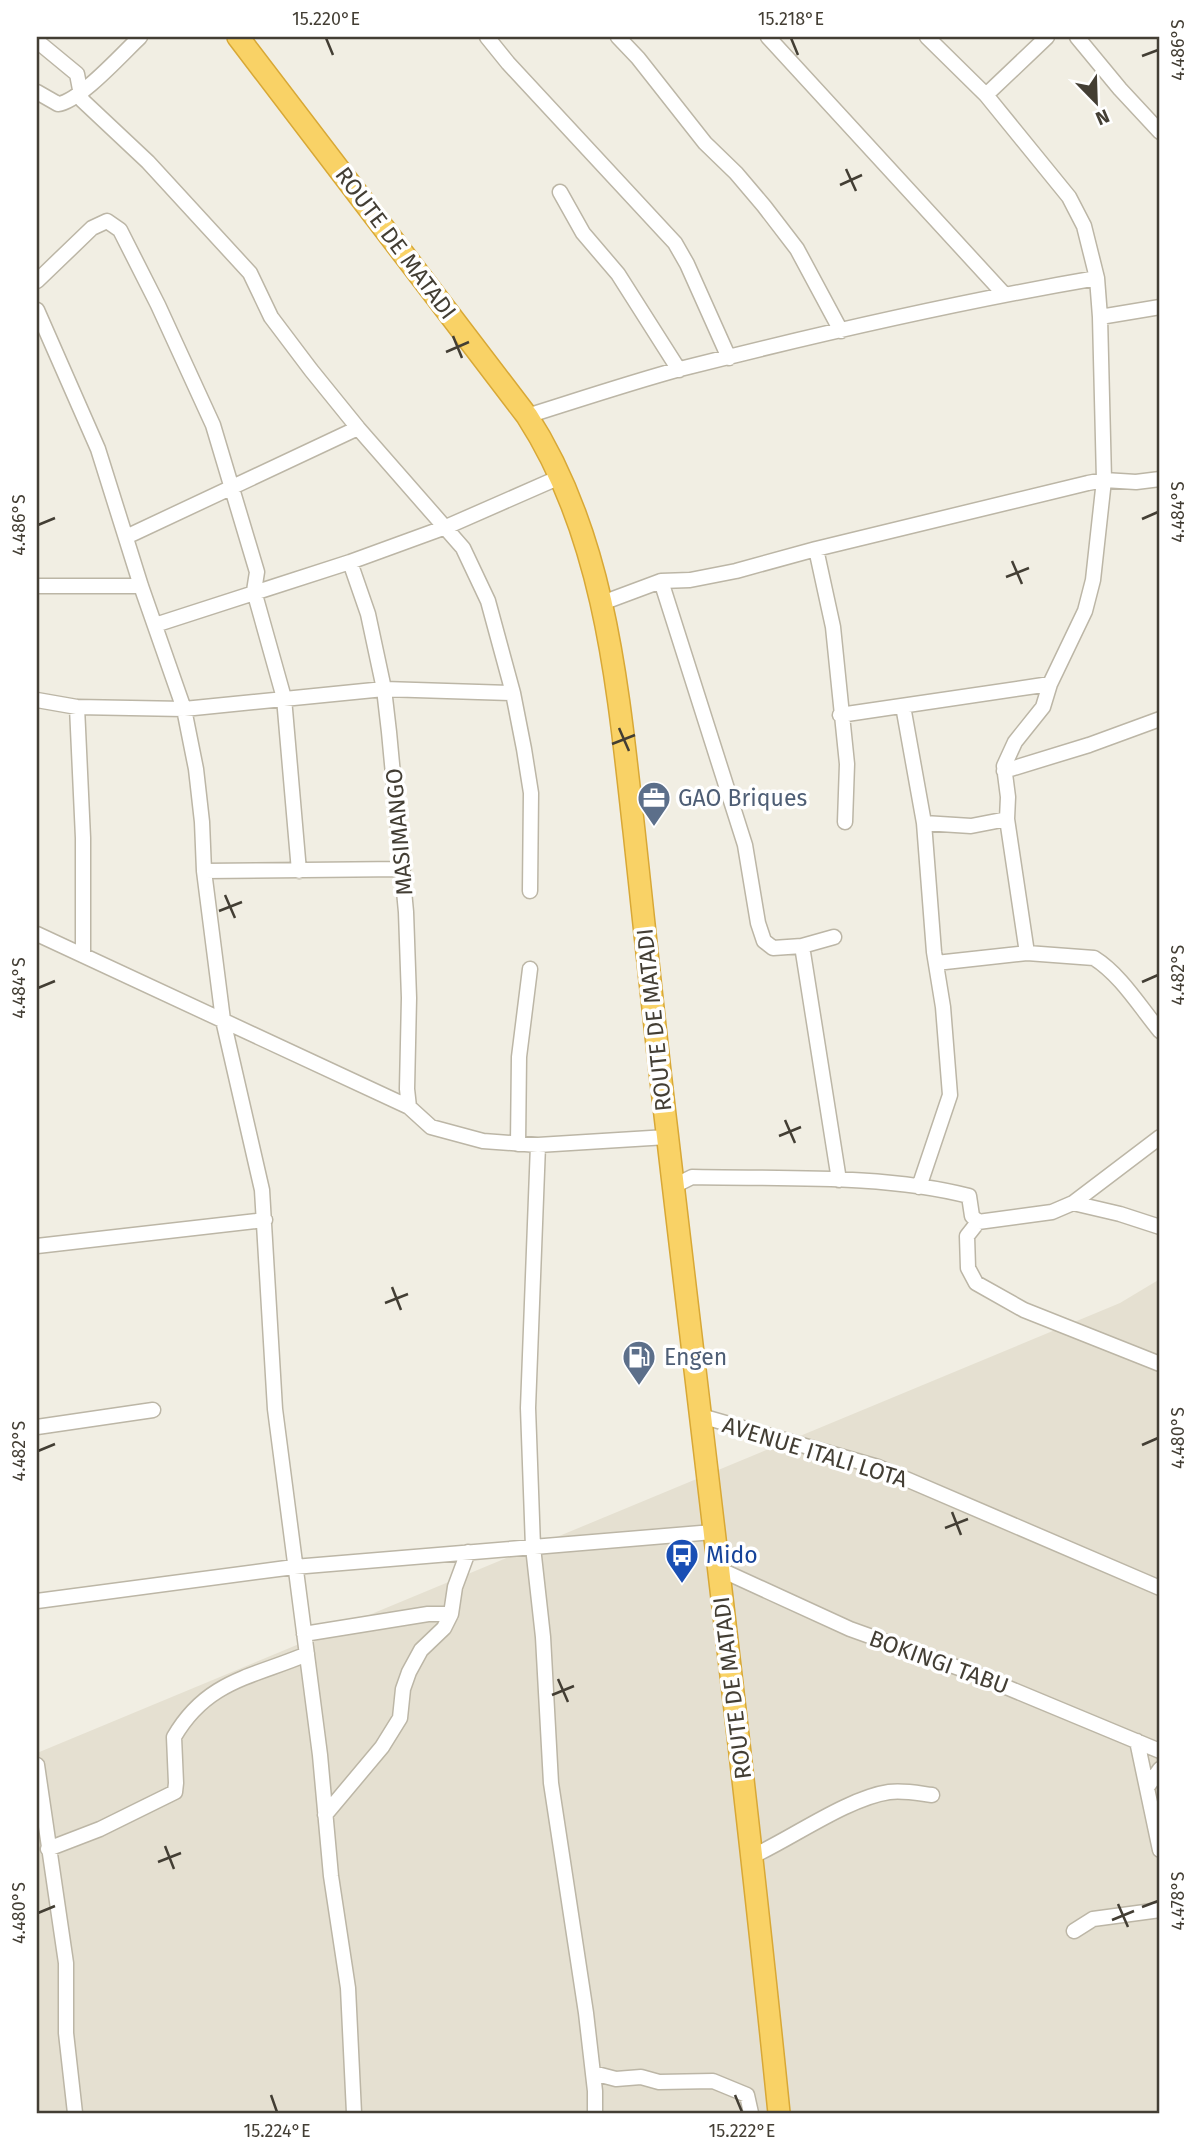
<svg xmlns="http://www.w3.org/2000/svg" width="1197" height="2150" viewBox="0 0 1197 2150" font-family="'Fira Sans',sans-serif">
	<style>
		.residential { fill: #e5e0d1 }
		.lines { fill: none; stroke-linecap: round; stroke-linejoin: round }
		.minor-casing { stroke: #bcb6a6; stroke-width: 17 }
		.highway-casing { stroke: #d8a836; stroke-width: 24 }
		.minor { stroke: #fff; stroke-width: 14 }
		.highway { stroke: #f9d266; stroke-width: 21 }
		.ticks { fill: none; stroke: #433e34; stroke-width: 2.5 }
		.labels { text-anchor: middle; stroke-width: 7; stroke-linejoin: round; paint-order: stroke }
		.street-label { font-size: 23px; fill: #433e34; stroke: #fff }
		.service-label { font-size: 23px; fill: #4e5e75; stroke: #fff; text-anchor: start }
		.transit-label { font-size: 23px; fill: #164399; stroke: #fff; text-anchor: start }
		.neatline { fill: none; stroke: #433e34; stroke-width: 2.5 }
		.ticks-label { font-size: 18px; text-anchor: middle; fill: #433e34 }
	</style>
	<rect width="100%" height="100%" fill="#f1eee3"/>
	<!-- residential -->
	<path class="residential" d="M1160 1279V2113H37V1753L1120 1303Z"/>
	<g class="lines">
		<defs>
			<path id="minor" d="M487 37 508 63 675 243 687 264 729 358
				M618 37 638 58 705 143 736 173 764 206 797 249 841 331
				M768 37 1004 294
				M927 37 986 95 1069 197 1084 226 1097 278 1100 317 1104 480 1093 580 1085 611 1050 684 1043 707 1015 742 1004 766 1008 797 1007 819 1027 953
				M1077 37 1120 89 1160 132
				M37 41 77 74 82 100 148 162 250 273 271 317 311 370 358 428 463 548 488 601 513 693 524 749 531 793 530 891
				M37 92 58 104C79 102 123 53 140 37
				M986 95 1047 37
				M560 192 583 233 618 274 679 370
				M37 281 92 228 107 221 120 230 158 305 213 425 257 572 254 591 284 698 299 871
				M37 310 98 449 141 586 184 709 196 769 202 822 204 871 223 1020 262 1190 275 1409 320 1755 331 1876 348 1988 354 2113
				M1100 317 1160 307
				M527 416C578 400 629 383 680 369 818 334 957 302 1097 278
				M126 537 358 428
				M816 549 833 627 847 764 845 822
				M350 562 368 614 384 689 389 732 406 912 409 998 407 1089 409 1107
				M661 581 745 845 758 923 764 941 773 948 802 946 834 937
				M37 586H141
				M602 603 661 581 690 580 736 571 816 549 1088 483 1104 480 1136 482 1160 479
				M155 625 350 562 446 527 560 477
				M37 700 77 707 184 709 384 689 513 693
				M903 706 924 823 971 826 1007 819
				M77 707 83 838V955
				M840 715 1050 684
				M1004 771 1089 745 1160 719
				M204 871 403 869
				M37 934 409 1107 431 1127 483 1141 538 1145 667 1137
				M802 946 839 1180
				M936 963 1027 953 1094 958C1121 975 1140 1007 1160 1031
				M518 1144 519 1057 530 969
				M538 1145 528 1408 533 1547 543 1637 551 1783 586 2013 595 2091V2113
				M674 1186 692 1177C780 1179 884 1174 969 1196L972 1216 978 1222 967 1236 968 1268 976 1283 1024 1310 1160 1364
				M919 1187 950 1095 943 1007 934 952 924 823
				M1073 1203 1120 1214 1160 1227
				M978 1222 1052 1212 1073 1203 1160 1137
				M37 1246 265 1220
				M701 1416 878 1467 1160 1588
				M37 1427 153 1410
				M719 1569 850 1629 970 1672 1160 1751
				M37 1601 294 1567 713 1532
				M304 1634 428 1614H451L455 1587 468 1552
				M1137 1741 1160 1850
				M37 1765 66 1963V2033L75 2113
				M1148 1786 1160 1769
				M325 1815 382 1747 400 1718 403 1689 409 1672 421 1650 444 1628 451 1614
				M48 1849 100 1829 175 1792 176 1783 174 1737C207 1680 253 1677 307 1654
				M753 1856C792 1838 848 1798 889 1792 903 1790 917 1793 932 1795
				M1074 1931 1093 1919 1160 1910
				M593 2073 616 2079 641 2077 659 2082 713 2081 747 2095 751 2113"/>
			<path id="highway" d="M238 37 527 416C606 538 618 690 634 831 645 932 655 1032 667 1132 705 1459 746 1786 779 2113"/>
		</defs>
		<!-- minor casing -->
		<use href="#minor" class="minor-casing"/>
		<!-- highway casing -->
		<use href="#highway" class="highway-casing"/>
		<!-- minor -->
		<use href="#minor" class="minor"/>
		<!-- highway -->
		<use href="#highway" class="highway"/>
	</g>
	<!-- ticks -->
	<path class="ticks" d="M326 38 333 55M791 38 798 55M1142 56 1158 50M846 169 856 191M840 185 862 175M453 336 462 358M446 352 469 342M1142 519 1158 512M38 525 55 518M1012 561 1022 584M1006 577 1029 568M619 728 629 751M612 744 635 735M225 895 235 918M219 911 242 902M1142 982 1158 975M38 988 55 981M785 1120 795 1143M779 1136 801 1127M392 1287 401 1310M385 1303 408 1294M1142 1445 1158 1438M38 1451 55 1444M952 1512 961 1535M945 1528 968 1519M558 1679 568 1702M552 1695 574 1686M165 1846 174 1869M158 1862 181 1853M1118 1904 1128 1927M1142 1907 1158 1901M38 1913 55 1906M1112 1920 1134 1911M271 2095 277 2112M735 2095 742 2112"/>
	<!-- icons -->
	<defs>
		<symbol id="office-pin" viewBox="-11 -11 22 30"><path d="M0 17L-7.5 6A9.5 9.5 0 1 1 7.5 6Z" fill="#5c6f8a" stroke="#fff"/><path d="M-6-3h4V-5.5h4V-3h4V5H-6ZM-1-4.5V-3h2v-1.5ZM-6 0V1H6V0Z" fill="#fff"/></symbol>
		<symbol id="fuel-pin" viewBox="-11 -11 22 30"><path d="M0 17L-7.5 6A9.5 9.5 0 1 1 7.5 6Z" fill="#5c6f8a" stroke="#fff"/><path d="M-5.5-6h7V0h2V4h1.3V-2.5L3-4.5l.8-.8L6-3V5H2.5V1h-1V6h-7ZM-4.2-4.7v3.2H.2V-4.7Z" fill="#fff"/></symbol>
		<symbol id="bus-pin" viewBox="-11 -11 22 30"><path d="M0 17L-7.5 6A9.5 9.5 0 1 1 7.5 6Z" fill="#1a4fb4" stroke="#fff"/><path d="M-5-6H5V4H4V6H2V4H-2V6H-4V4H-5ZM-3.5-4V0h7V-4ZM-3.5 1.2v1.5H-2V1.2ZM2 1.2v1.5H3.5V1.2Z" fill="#fff"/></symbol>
	</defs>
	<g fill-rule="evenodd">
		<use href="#office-pin" x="635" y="779" width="38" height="52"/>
		<use href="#fuel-pin" x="620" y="1338" width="38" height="52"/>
		<use href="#bus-pin" x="663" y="1536" width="38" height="52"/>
	</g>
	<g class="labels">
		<!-- street labels -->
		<g class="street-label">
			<text transform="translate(396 243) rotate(53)" y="8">ROUTE DE MATADI</text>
			<text transform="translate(399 832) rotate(-95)" y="8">MASIMANGO</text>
			<text transform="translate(654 1020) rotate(-96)" y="8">ROUTE DE MATADI</text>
			<text transform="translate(815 1452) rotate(17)" y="8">AVENUE ITALI LOTA</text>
			<text transform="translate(939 1662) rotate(20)" y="8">BOKINGI TABU</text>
			<text transform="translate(732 1688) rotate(-97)" y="8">ROUTE DE MATADI</text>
		</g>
		<!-- service labels -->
		<g class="service-label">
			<text x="678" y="806">GAO Briques</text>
			<text x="664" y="1365">Engen</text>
		</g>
		<!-- transit labels -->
		<g class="transit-label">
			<text x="706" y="1563">Mido</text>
		</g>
	</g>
	<!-- border -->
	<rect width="1197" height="2150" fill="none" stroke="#ffffff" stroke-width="77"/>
	<!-- north arrow -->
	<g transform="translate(1096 102) rotate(157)" stroke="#ffffff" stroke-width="5" paint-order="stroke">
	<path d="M0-5L12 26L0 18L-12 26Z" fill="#433e34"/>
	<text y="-10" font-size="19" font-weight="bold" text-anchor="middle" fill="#433e34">N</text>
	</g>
	<rect x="38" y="38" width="1120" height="2074" class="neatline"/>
	<g class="ticks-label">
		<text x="326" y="25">15.220°E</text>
		<text x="791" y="25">15.218°E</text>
		<text transform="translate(1178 50) rotate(-90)" y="6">4.486°S</text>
		<text transform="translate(1178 512) rotate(-90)" y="6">4.484°S</text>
		<text transform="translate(19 525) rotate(-90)" y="6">4.486°S</text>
		<text transform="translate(1178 975) rotate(-90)" y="6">4.482°S</text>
		<text transform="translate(19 988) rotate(-90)" y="6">4.484°S</text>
		<text transform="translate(1178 1438) rotate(-90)" y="6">4.480°S</text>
		<text transform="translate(19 1451) rotate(-90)" y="6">4.482°S</text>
		<text transform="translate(1178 1901) rotate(-90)" y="6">4.478°S</text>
		<text transform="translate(19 1913) rotate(-90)" y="6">4.480°S</text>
		<text x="277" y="2137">15.224°E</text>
		<text x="742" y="2137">15.222°E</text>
	</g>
</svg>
